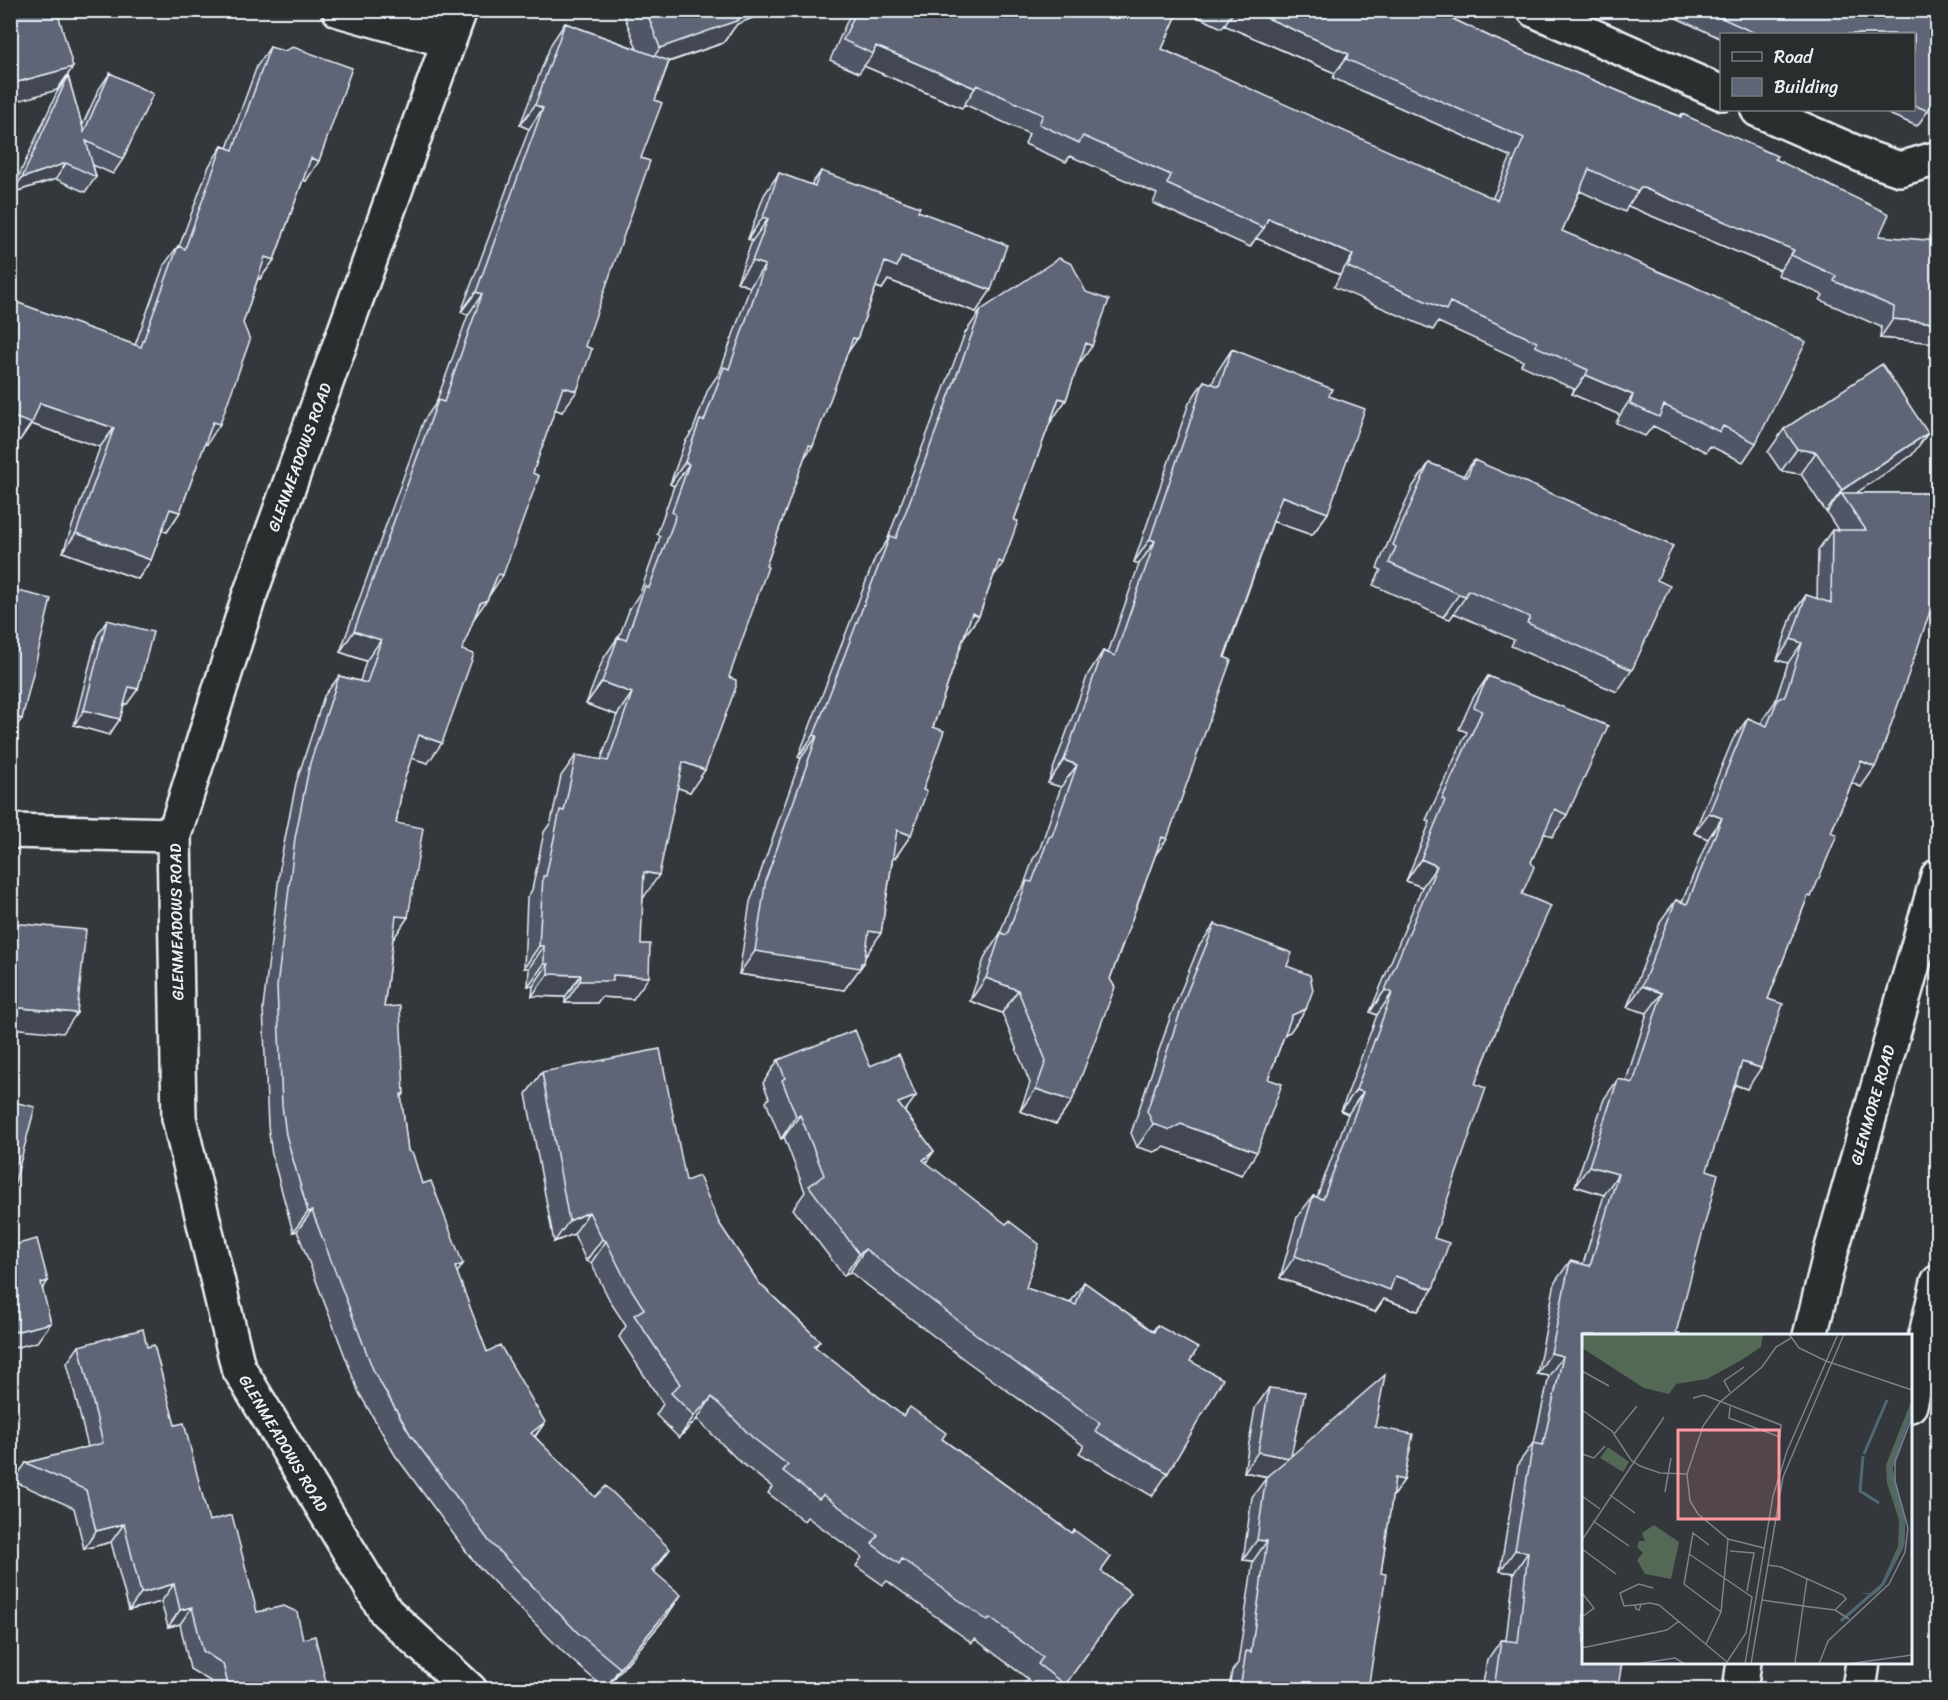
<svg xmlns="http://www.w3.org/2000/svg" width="1948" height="1700" viewBox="0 0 1948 1700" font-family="Sriracha,sans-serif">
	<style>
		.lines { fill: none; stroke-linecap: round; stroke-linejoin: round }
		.street-casing { stroke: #e8f1f8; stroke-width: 38 }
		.secondary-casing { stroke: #e8f1f8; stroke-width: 38 }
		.street { stroke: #2a2d2e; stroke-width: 33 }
		.secondary { stroke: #2a2d2e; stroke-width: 33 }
		.wall { fill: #515766; stroke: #e8f1f8; stroke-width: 1.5 }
		.shaded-wall { fill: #424753; stroke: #e8f1f8; stroke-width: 1.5 }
		.building { fill: #5e6577; stroke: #e8f1f8; stroke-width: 1.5 }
		.labels { text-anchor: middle; stroke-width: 4.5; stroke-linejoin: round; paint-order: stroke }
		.street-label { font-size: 16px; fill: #e8f1f8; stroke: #2a2d2e }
		.inset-river { fill: none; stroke: #4f6874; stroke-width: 3 }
		.inset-road { fill: none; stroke: #7c8288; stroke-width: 1.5 }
		.view { fill: #ff9aa2; fill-opacity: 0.15; stroke: #ff9aa2; stroke-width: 3 }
		.inset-edge { fill: none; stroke: #e8f1f8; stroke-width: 3 }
	</style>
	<rect width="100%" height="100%" fill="#34383d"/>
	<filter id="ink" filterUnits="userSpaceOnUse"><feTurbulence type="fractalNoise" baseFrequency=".0167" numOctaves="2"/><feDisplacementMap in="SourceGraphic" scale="12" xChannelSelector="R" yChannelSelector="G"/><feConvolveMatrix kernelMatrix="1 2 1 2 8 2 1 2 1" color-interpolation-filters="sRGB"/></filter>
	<g filter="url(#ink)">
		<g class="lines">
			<defs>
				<path id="street" d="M339 10 449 41
					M460 10 248 600 174 835 179 1118 238 1367 386 1612 470 1690
					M1534 10 1722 93
					M1758 110 1868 158 1900 169 1938 158
					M10 831 174 835"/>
				<path id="secondary" d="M1810 1336 1829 1259 1938 876
					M1910 1405 1938 1282
					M1740 1690 1744 1662
					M1859 1690 1863 1662"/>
			</defs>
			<!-- street casing -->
			<use href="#street" class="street-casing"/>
			<!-- secondary casing -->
			<use href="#secondary" class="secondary-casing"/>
			<!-- street -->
			<use href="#street" class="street"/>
			<!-- secondary -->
			<use href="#secondary" class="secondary"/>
		</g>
		<!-- wall -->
		<path class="wall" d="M622 10H773L737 24 723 43 669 62 655 100 641 158 562 412 555 409 489 596 474 618 462 650 428 763 411 758 403 784 396 823 408 917 394 938H393L384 1007 404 1094 401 1098 408 1151 422 1184 487 1352 545 1422 535 1437 654 1572 667 1616 605 1689 564 1653 474 1562 395 1455 359 1393 297 1231 293 1232 272 1155 268 1126 263 1008 281 859 296 783 324 696 339 676 360 681 366 661 340 652 424 420 436 403 468 315 461 312 529 129 520 125 551 44 565 23 637 49Z
			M779 10H799L781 16Z
			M852 10H1179L1162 49 1492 199 1511 157 1333 78 1335 73 1224 25 1222 28 1183 10H1434L1493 38 1654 106 1680 116 1682 114 1775 159 1879 236 1938 343 1880 338 1881 327 1820 300 1823 295 1778 275 1780 270 1628 206 1625 212 1580 191 1562 231 1756 443 1743 462 1710 446 1706 452 1653 426 1645 436 1616 423 1620 415 1572 394 1574 389 1521 365 1523 361 1438 322 1433 330 1334 287 1340 275 1256 238 1250 247 1153 203 1157 194 1070 156 1066 162 1025 144 1029 134 964 104 962 108 864 66 859 73 830 60Z
			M1659 10H1938L1928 111 1917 126 1879 110H1914V34H1722V39Z
			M270 47 306 181 303 180 274 260 260 279 258 278 243 323 207 444 205 443 180 512 167 532 162 530 151 560 138 579 63 552 100 447 31 424 20 440 16 442 10 300 135 345 164 265 178 246 179 247 209 166 222 146 227 148 257 66Z
			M110 73 123 159 113 174 93 165 96 177 85 192 56 179 11 193 57 92 68 76 82 126 99 89Z
			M821 171 918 211 976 312 888 280 882 289 876 287 857 339 847 353 804 458 766 566 690 792 677 787 644 897H643L633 999 601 997 597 1003H565V997L532 996 533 986H528L529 968H524L527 898 532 890 544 832 551 822 561 776 576 755 601 760 617 715 586 704 603 659 618 637H619L630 608 640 593 658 543 660 536 657 534 674 486 670 484 685 442 693 430 708 389 720 372 750 287 737 282 752 241 748 239 764 195 779 173 811 185Z
			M981 310 1092 346 1078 365 1066 400 1050 422 979 616 964 637 933 727 923 790 911 835 895 858 893 857 881 933 865 955 864 963 844 990 739 974 750 902 801 758 798 757 875 558 887 541 965 333Z
			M1232 349 1329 396 1328 513 1312 535 1273 521 1156 853 1110 979 1072 1101 1056 1124 1020 1111 1030 1083 1002 1013 970 1001 985 956 1000 934 1011 903 1024 885 1033 859 1039 851 1061 787 1048 783 1088 674 1103 651 1108 653 1139 564 1134 562 1189 403 1204 381 1212 384 1217 372Z
			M1784 429 1912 455 1856 493H1936L1861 787 1852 783 1831 832 1804 906 1768 999 1747 1089 1735 1085 1584 1335 1618 1687 1617 1689H1482L1487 1660 1501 1640H1506L1514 1573 1500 1571 1518 1464 1533 1443H1534L1549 1376 1537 1374 1555 1282 1570 1261 1583 1264 1604 1195 1575 1186 1604 1099 1618 1079 1626 1081 1647 1013 1627 1007 1661 920 1676 900 1682 902 1708 839 1694 833 1733 739 1748 718 1761 724 1763 719 1775 702 1788 663 1777 660 1792 615 1806 595 1817 599 1818 550 1832 530H1838L1827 513 1828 511 1826 512 1801 474 1781 471 1768 452Z
			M1474 460 1657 580 1632 670 1617 692 1511 646 1514 640 1454 613 1450 619 1443 617 1373 585 1381 570 1377 568 1413 486 1429 463 1463 476Z
			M107 620 138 689 127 704H124L120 719 109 735 74 725 97 636Z
			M1488 676 1567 815 1552 837 1544 833 1531 862 1522 894 1509 998 1475 1084 1434 1238 1433 1289 1418 1311 1384 1299 1375 1312 1280 1278 1297 1217 1313 1196 1317 1197 1348 1114 1341 1111 1377 1015 1370 1012 1422 887 1406 881 1430 822 1426 820 1467 732 1459 729 1473 698Z
			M1215 924 1287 966 1306 1009 1290 1032 1285 1034 1268 1079 1242 1175 1165 1147 1154 1152 1137 1147 1131 1133 1171 1015 1199 946Z
			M778 1060 870 1066 934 1151 926 1162 1026 1288 1070 1303 1084 1282 1153 1331 1157 1325 1190 1361 1168 1473 1152 1496 1079 1453 1084 1446 965 1360 850 1272 844 1276 793 1209 805 1192 784 1137 781 1139 766 1102 769 1098 763 1083Z
			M542 1072 686 1181 719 1223 759 1283 820 1341 815 1347 903 1416 942 1439 1072 1533 1111 1557 1101 1571 1131 1593 1062 1689H1028L1023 1686 1028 1679 975 1639 972 1643 887 1581 883 1585 856 1566 862 1557 807 1517 804 1521 768 1493 772 1487 738 1460 697 1419 679 1438 656 1415 663 1404 619 1337 626 1326 611 1303 591 1263 586 1261 574 1234 554 1242 526 1094Z
			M79 1346 147 1347 209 1521 257 1612 303 1639 326 1682 321 1689H212L210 1681 190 1669 180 1624 168 1627 161 1602 129 1610 111 1542 84 1549 74 1508 13 1481 26 1463 88 1447 67 1363Z
			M1269 1388 1291 1456 1375 1427 1404 1480 1392 1497 1381 1573 1368 1689H1229L1232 1671 1238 1663 1253 1561 1243 1560 1252 1497 1267 1477 1244 1472 1255 1408Z"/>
		<!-- shaded-wall -->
		<path class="shaded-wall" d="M732 10H773L737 24 723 43 644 70 660 48Z
			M785 10H799L781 16Z
			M1235 10H1249L1349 54 1335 73 1224 25Z
			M876 46 975 88 962 108 864 66 873 54Z
			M73 67 57 90 10 103V84Z
			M535 105 543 108 529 129 520 125Z
			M311 158 319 161 306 181 298 178Z
			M66 163 56 179 11 193 22 178Z
			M1641 187 1794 250 1780 270 1628 206Z
			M763 217 768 219 752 241 748 239Z
			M1268 218 1353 255 1340 275 1256 238 1264 228Z
			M265 257 274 260 260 279 252 276Z
			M901 257 991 290 976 312 888 280 882 289 869 284 885 262Z
			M752 261 765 265 750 287 737 282Z
			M476 292 482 294 468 315 461 312Z
			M1893 319 1938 323V343L1880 338Z
			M853 338 857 339 842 361Z
			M1086 343 1092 346 1076 368Z
			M1586 375 1633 395 1620 415 1572 394Z
			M563 387 577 391 562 412 549 407Z
			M1059 398 1066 400 1050 423Z
			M40 403 114 428 100 447 31 424 20 440 16 442 10 440V416Z
			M213 422 220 424 207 444 200 441Z
			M1928 433 1912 455 1846 500 1841 493 1826 512 1842 490Z
			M809 445 813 446 797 468Z
			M1797 449 1816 452 1801 474 1781 471Z
			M685 462 689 464 674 486 670 484Z
			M1282 496 1328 513 1312 535 1266 519Z
			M170 509 180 512 167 532 156 528Z
			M76 533 151 560 138 579 63 552Z
			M1150 539 1155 541 1139 564 1134 562Z
			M999 561 1003 563 987 585Z
			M498 574 503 575 489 596Z
			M1459 594 1466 596 1450 619 1443 617Z
			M487 600 473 620 480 603Z
			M972 613 979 616 963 638Z
			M354 631 381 640 366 661 340 652Z
			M1791 639 1802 643 1788 663 1777 660Z
			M602 682 632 693 617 715 586 704Z
			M129 687 138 689 127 704 118 702Z
			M84 710 120 719 109 735 74 725Z
			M10 716 22 719 10 734Z
			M419 735 442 743 428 763 404 756Z
			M814 735 817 736 801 758 798 757Z
			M1064 760 1077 765 1061 787 1048 783Z
			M1861 761 1875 767 1861 787 1847 781Z
			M683 762 705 770 690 792 667 784Z
			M1709 813 1722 818 1708 839 1694 833Z
			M897 830 911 835 895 858 881 853Z
			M1162 837 1167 839 1151 861Z
			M1421 859 1437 866 1422 887 1406 881Z
			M644 872 659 875 644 897 628 894Z
			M396 916 408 917 394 938 381 937Z
			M869 931 881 933 866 956 853 954Z
			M539 946H544L529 968H524Z
			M755 951 861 963H864L844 990 739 974Z
			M544 964H548L533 986H528Z
			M548 974 581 975 565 997 532 996Z
			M613 975 649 977 633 999 601 997 597 1003H565L580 981Z
			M986 978 1018 990 1002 1013 970 1001Z
			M1642 986 1662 993 1647 1013 1627 1007Z
			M1385 990 1392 993 1377 1015 1370 1012Z
			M10 1007 77 1013 63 1033 10 1028Z
			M1306 1009 1290 1032 1276 1038 1292 1015Z
			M1742 1062 1761 1068 1747 1089 1728 1082Z
			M1036 1089 1072 1101 1056 1124 1020 1111Z
			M1356 1090 1363 1092 1348 1114 1341 1111Z
			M916 1096 900 1118 898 1103Z
			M800 1115 784 1137 781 1139 796 1116Z
			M1153 1124H1181L1257 1152 1242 1175 1165 1147 1154 1152 1137 1147Z
			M934 1151 918 1174 923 1160Z
			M1589 1166 1618 1174 1604 1195 1575 1186Z
			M312 1211 297 1231 293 1232 308 1212Z
			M589 1212 574 1234 554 1242 569 1221Z
			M602 1239 606 1241 591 1263 586 1261Z
			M865 1249 850 1272 844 1276 859 1254Z
			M1295 1256 1395 1276 1433 1289 1418 1311 1384 1299 1375 1312 1280 1278Z
			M463 1264 449 1285 455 1267Z
			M48 1281 35 1300 41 1283Z
			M51 1323 37 1342 10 1349V1333Z
			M1551 1353 1563 1356 1549 1376 1537 1374Z
			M712 1397 697 1419 679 1438 694 1416Z
			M545 1422 530 1443 531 1433Z
			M1258 1452 1289 1458 1275 1478 1244 1472Z
			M1395 1478 1404 1480 1390 1500Z
			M124 1524 111 1542 84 1549 96 1531Z
			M1257 1540 1267 1541 1253 1561 1243 1560Z
			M670 1549 656 1569 637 1591 652 1570Z
			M1515 1550 1528 1552 1514 1573 1500 1571Z
			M174 1584 161 1602 129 1610 141 1593Z
			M681 1595 667 1616 605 1689 620 1668Z
			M192 1607 180 1624 168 1627 180 1610Z
			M326 1682 321 1689H294Z
			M1608 1686 1618 1687 1617 1689H1606Z"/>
		<!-- building -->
		<path class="building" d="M10 10H57L73 67 10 84Z
			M646 10H736L739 20 660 48Z
			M857 10H1179L1162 49 1497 200 1524 138 1346 59 1349 54 1249 10H1434L1493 38 1654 106 1681 117 1682 114 1777 156 1775 159 1889 214 1879 236 1938 241V323L1893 319 1894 307 1834 281 1836 276 1791 255 1794 250 1641 187 1638 192 1589 169 1562 231 1689 284 1806 342 1756 443 1723 426 1720 432 1664 405 1659 417 1630 404 1633 395 1586 375 1588 370 1535 346 1537 342 1450 302 1446 310 1348 267 1353 255 1268 218 1264 228 1167 184 1171 175 1083 136 1079 143 1039 124 1043 115 977 85 975 88 876 46 873 54 843 40Z
			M1704 10H1938V90L1928 111 1914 105V34H1757Z
			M565 23 669 61 655 100 662 103 641 158 650 161 585 346 592 349 577 391 563 387 533 473 539 476 503 575 498 574 487 600 480 603 462 650 474 654 442 743 419 735 403 784 396 823 423 828 408 917 396 916 384 1007 400 1006 404 1094H401L408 1151 413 1154 422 1184 431 1181 463 1264 455 1267 487 1352 500 1345 545 1422 531 1433 595 1497 606 1486 670 1549 652 1570 681 1595 620 1668 578 1633 489 1541 410 1434 374 1372 312 1211 308 1212 286 1135 282 1105 277 987 295 838 310 763 339 676 367 683 381 640 354 631 438 400 444 402 482 294 476 292 543 108 535 105Z
			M270 47 284 51 293 47 352 68 319 161 311 158 274 260 265 257 243 323 250 340 220 424 213 422 180 512 170 509 151 560 76 533 114 428 40 403 33 421 30 423 10 416V300L141 347 178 246 185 249 222 146 233 150Z
			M110 73 153 94 123 159 86 141 96 177 66 163 22 178 68 76 84 132Z
			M821 171 920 207 918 211 1007 245 991 290 901 257 897 267 885 262 857 339 853 338 813 446 809 445 766 566 768 567 729 677 736 680V687L705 770 683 762 659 875 644 872 641 944H650L649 977 613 975V981H580L581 975 548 974V964H544V946H539L543 876H546L560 810 564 811 576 755 608 761 632 693 602 682 618 637 626 640 645 586 649 588 674 521 675 514 672 512 689 464 685 462 700 420 704 421 724 367 729 369 765 265 752 261 768 219 763 217 779 173 815 186Z
			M1059 258 1072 264 1086 292 1109 300 1092 346 1086 343 1066 400 1059 398 1014 520 1018 521 1003 563 999 561 979 616 972 613 933 727 944 731 923 790 927 791 911 835 897 830 881 933 869 931 864 963H861L860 968 755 951 766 879 817 736 814 735 890 536 896 538 981 310Z
			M1232 349 1332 389 1329 396 1365 409 1328 513 1282 496 1224 657 1231 660 1167 839 1162 837 1110 979 1115 987 1072 1101 1036 1089 1046 1061 1018 990 986 978 1001 933 1007 935 1027 881 1032 882 1049 837 1052 836 1077 765 1064 760 1103 651 1115 656 1155 541 1150 539 1204 381 1219 386Z
			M1882 364 1928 433 1842 490 1816 452 1797 449 1784 429Z
			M1474 460 1673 546 1657 580 1670 586 1632 670 1527 623 1530 617 1468 590 1466 596 1459 594 1389 563 1396 547 1393 545 1429 463 1467 477Z
			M1841 493H1936L1934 600 1882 751 1875 767 1861 761 1831 832 1837 835 1811 897 1808 896 1768 999 1783 1004 1761 1068 1742 1062 1707 1170 1718 1174 1676 1333 1680 1334V1335H1584V1662H1622L1618 1687 1608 1686V1689H1494L1501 1640 1518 1642 1528 1552 1515 1550 1533 1443 1543 1445 1563 1356 1551 1353 1570 1261 1590 1266 1618 1174 1589 1166 1618 1079 1633 1083 1662 993 1642 986 1676 900 1687 904 1722 818 1709 813 1748 718 1767 726 1778 699 1785 696 1802 643 1791 639 1806 595 1831 603 1832 530H1866Z
			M10 589 51 599 22 719 10 716Z
			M107 620 153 632 138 689 129 687 120 719 84 710Z
			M1488 676 1608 726 1567 815 1555 809 1531 862 1534 867 1522 894 1551 906 1509 998 1475 1084 1486 1088 1434 1238 1449 1243 1433 1289 1395 1276 1390 1290 1295 1256 1313 1196 1323 1199 1363 1092 1356 1090 1392 993 1385 990 1437 866 1421 859 1445 800 1442 799 1482 711 1474 707Z
			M12 923 86 930 77 1013 10 1007V933H11Z
			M1215 924 1292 953 1287 966 1310 975 1313 990 1306 1009 1292 1015 1268 1079 1282 1084 1257 1152 1181 1124 1170 1130 1153 1124 1147 1111 1187 992Z
			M855 1030 870 1066 899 1054 916 1096 898 1103 934 1151 923 1160 1006 1224 1009 1221 1039 1244 1026 1288 1076 1305 1084 1282 1154 1332 1157 1325 1198 1348 1190 1361 1223 1379 1168 1473 1095 1431 1100 1423 981 1338 865 1249 859 1254 809 1186 824 1175 800 1115 796 1116 782 1080 785 1078 778 1060Z
			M660 1049 686 1181 699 1176 719 1223 759 1283 820 1341 814 1346 903 1416 910 1407 946 1433 942 1439 1072 1533 1074 1530 1111 1557 1101 1571 1131 1593 1065 1685 1038 1664 1043 1657 990 1618 988 1621 902 1559 899 1564 872 1544 878 1535 823 1495 819 1499 783 1471 788 1465 753 1438 712 1397 694 1416 671 1393 680 1384 634 1315 644 1309 626 1281 606 1241 602 1239 589 1212 569 1221 542 1072Z
			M10 1101 35 1107 10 1201Z
			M37 1239 48 1281 41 1283 51 1323 10 1333V1246Z
			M143 1329 147 1347 154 1345 175 1425 184 1423 209 1521 232 1515 257 1612 284 1606 297 1612 303 1639 315 1636 326 1682 294 1689H229L223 1664 203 1651 192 1607 180 1610 174 1584 141 1593 124 1524 96 1531 86 1490 26 1463 103 1443 79 1346Z
			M1385 1375 1375 1427 1413 1434 1404 1480 1395 1478 1381 1573 1386 1574 1368 1689H1240L1246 1651 1251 1652 1267 1541 1257 1540 1266 1477 1289 1458 1258 1452 1269 1388 1305 1392 1291 1456Z"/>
	</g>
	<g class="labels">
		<!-- street labels -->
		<g class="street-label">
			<text transform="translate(299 457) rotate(-70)" y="6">GLENMEADOWS ROAD</text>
			<text transform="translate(176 922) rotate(-91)" y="6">GLENMEADOWS ROAD</text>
			<text transform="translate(1872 1105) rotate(-74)" y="6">GLENMORE ROAD</text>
			<text transform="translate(284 1443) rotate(59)" y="6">GLENMEADOWS ROAD</text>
		</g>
	</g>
	<!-- overview -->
	<g transform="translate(1582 1334)">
		<rect width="330" height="330" fill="#34383d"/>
		<path d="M0 0H181L179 13 158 27 125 45 94 50 87 60 62 54 0 14ZM330 65V76L310 132 323 187 321 214 298 256 292 261 279 259H290L299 251 316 212 317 186 305 149 304 131ZM26 113 47 128 41 138 18 124ZM72 191 97 208 89 245 63 240 55 226 61 219 55 213 57 207H63L60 199Z" fill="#536956"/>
		<path class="inset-river" d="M282 120 305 66M281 122 278 157 297 169M259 287 301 250 321 211 322 188 308 137 330 74"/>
		<path class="inset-road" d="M207 0 217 14 244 27 330 56M0 37 27 52M148 58 142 47 162 33M111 64 122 61 199 91 198 103 147 84 148 73M0 76 30 97 49 126 58 132 78 139 105 140M32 100 55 72M0 120 12 124 23 112M83 158 89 124M28 161 53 179M0 162 18 175M11 187 47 212M0 206 82 83M127 211 111 199 102 250 139 278M182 214 146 205 116 180 108 167 105 140 121 92 138 68 180 33 194 13 209 4M0 215 34 240M148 217 172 219 165 257M185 231 199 233 261 261 264 265 253 276M225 245 221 272 253 276 267 285M0 259 12 274 0 283M180 266 221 272 213 329M53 271 42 272 38 259 57 250 71 254M59 271 57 276 54 275 53 271 68 269 77 271 145 328 164 299 170 263 107 220M124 310 139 278 146 205M0 314 85 296 97 287M54 330 93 324 103 330M153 330H231M163 330 191 162 205 117 256 0M169 330 201 143 262 0M237 330 246 307 307 250 323 218 326 194 313 147V128L330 83M265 330 330 321"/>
		<path class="view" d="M96 96H197V185H96Z"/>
		<rect width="330" height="330" class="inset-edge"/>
	</g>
	<!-- margin -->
	<rect width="1948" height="1700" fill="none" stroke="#2a2d2e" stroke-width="36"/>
	<rect x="18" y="18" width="1912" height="1664" fill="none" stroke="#e8f1f8" stroke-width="2" filter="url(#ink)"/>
	<!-- legend -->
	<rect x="1720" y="33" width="195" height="78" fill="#2a2d2e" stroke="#767b7f" stroke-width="1.5"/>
	<rect x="1732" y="52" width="30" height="9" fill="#2a2d2e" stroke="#767b7f" stroke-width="1.5"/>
	<text x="1774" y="63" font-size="18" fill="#e8f1f8">Road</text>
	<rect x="1732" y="78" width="30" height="18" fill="#5e6577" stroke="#767b7f" stroke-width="1.5"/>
	<text x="1774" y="93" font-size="18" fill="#e8f1f8">Building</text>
</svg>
